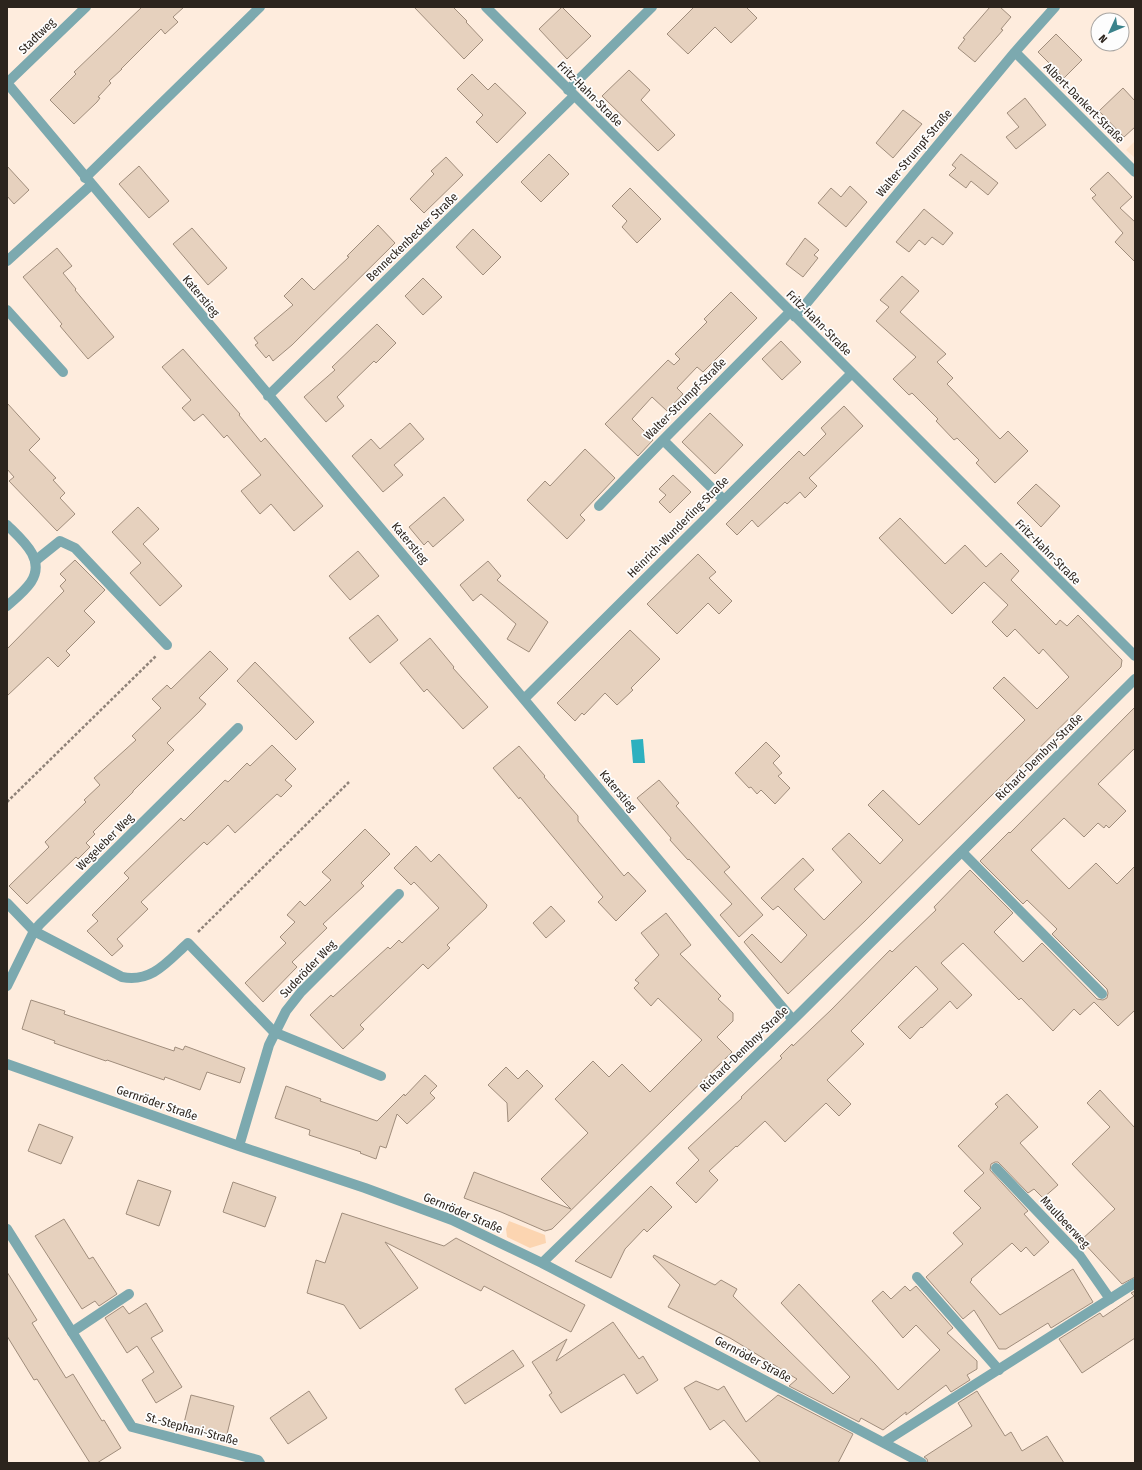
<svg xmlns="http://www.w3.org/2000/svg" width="1142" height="1470" viewBox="0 0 1142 1470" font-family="'Fira Sans Condensed',sans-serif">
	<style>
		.built { fill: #fde2ca }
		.green { fill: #fcd5b1 }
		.water { fill: #2eb0bf }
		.building { fill: #e6d1be; stroke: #a08d7c }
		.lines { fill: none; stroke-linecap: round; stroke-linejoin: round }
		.path { stroke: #908379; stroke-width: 2.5; stroke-dasharray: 3 2; stroke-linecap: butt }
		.lane { stroke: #7ca9af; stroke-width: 10 }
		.street { stroke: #7ca9af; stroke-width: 10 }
		.labels { text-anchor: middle; stroke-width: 3.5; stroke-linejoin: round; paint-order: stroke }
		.street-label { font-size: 12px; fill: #2c241d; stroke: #fdfdfd }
	</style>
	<rect width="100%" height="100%" fill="#feecdd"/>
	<!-- built -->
	<path class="built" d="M1135 141V158L1126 150Z"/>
	<!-- green -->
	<path class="green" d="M509 1221 545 1235 546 1243 530 1248 507 1237 506 1229Z"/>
	<!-- water -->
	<path class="water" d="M643 739 645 763H633L631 740Z"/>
	<!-- building -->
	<path class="building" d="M142 7H184L173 17 178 22 165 34 161 29 121 69H122L109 81 111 83 98 97 100 98 97 102 74 124 50 100 76 74 74 72Z
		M414 7H453L467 21 466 22 483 40 464 59Z
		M562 7 591 36 567 59 539 29Z
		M694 7H746L757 18 731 43 715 27 688 54 667 34Z
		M990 7H1000L1011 17 1001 29 1003 30 975 62 958 48 965 39 963 38Z
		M1056 34 1082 60 1064 78 1038 52Z
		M629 70 650 90 641 100 675 135 658 151 602 96Z
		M472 74 488 90 495 83 526 113 497 143 476 122 483 115 457 89Z
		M1123 88 1135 101V127L1124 137 1099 111Z
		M1025 98 1046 125 1016 149 1006 137 1019 127 1007 113Z
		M903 110 922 124 893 158 876 143Z
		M549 154 569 174 541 202 521 182Z
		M961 154 998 183 988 195 971 181 966 188 949 175 956 168 952 165Z
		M446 157 463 175 424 213 410 199 434 174 431 171Z
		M7 166 29 190 14 204 7 196Z
		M139 166 169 201 149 218 119 184Z
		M1108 172 1132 197 1120 208 1135 222V262L1115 242 1123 233 1092 198 1096 195 1090 189Z
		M850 186 867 202 846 227 818 203 831 188 841 197Z
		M630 188 661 219 637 243 622 227 627 221 612 206Z
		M924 209 953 233 943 245 932 237 925 245 919 240 909 252 896 242Z
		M378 225 395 243 292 345 273 361 269 355 266 358 255 345 258 343 254 338 293 305 284 296 302 278 314 290 349 257 347 256Z
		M192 228 227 268 208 285 173 244Z
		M473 229 501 257 483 275 456 247Z
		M805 238 819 250 814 255 818 258 803 277 786 264Z
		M57 248 72 266 63 273 76 289 75 290 114 337 88 359 60 326 62 324 23 277Z
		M902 276 919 291 900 312 946 354 937 362 953 378 947 384 1000 439 1008 431 1028 451 995 483 976 463 979 460 957 438 954 440 936 421 938 419 912 393 909 395 893 379 916 357 876 321 889 307 880 300Z
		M423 278 442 297 423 315 405 296Z
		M731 292 757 318 703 372 697 367 677 388 683 394 667 411 652 397 632 419 653 440 638 456 605 424 668 360 674 365 680 359 675 354 707 322 704 319Z
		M377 324 396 343 376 363 374 361 337 397 344 406 326 422 304 397 335 370 332 367Z
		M781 341 801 362 782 380 762 359Z
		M183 349 240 414 239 415 261 442 265 438 323 506 294 531 271 504 260 514 241 491 261 475 227 435 224 438 203 414 194 421 182 408 191 400 162 367Z
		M7 403 40 439 29 450 56 478 53 480 65 493 60 498 75 514 57 531 9 481 14 477 7 469Z
		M844 406 863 426 809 478 817 486 805 498 800 492 787 504 785 502 758 527 752 520 737 535 726 524 799 451 804 456 826 434 821 428Z
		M710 413 743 445 715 474 682 442Z
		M410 423 424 439 394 465 403 475 383 492 352 456 371 439 380 449Z
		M585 449 615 478 580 515 585 520 567 539 527 500 545 481 550 486Z
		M673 475 691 492 670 513 659 502 666 495 659 489Z
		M1036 484 1060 506 1041 527 1017 503Z
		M444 497 464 520 433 547 428 541 424 545 409 527Z
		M138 507 159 529 143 544 182 586 160 606 130 573 141 563 112 532Z
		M900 518 945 564 965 545 986 567 1001 553 1019 571 1011 580 1056 625 1060 620 1067 626 1078 615 1122 660 1121 667 865 921 788 994 744 942 752 934 781 963 807 935 778 906 773 910 761 898 803 858 814 870 794 889 824 920 862 882 832 849 849 833 880 864 903 840 868 805 883 790 919 825 1025 720 993 688 1004 677 1037 709 1069 677 1043 649 1039 654 1015 629 1007 637 992 622 1008 605 984 582 952 614 879 538Z
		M358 551 379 576 350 600 329 576Z
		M698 554 716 572 709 578 732 601 719 614 708 603 677 634 647 604Z
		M75 560 105 590 84 611 95 622 66 651 70 655 58 667 48 657 7 696V649L64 591 60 586 66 580 60 574Z
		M488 561 501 576 497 580 548 622 529 652 507 639 516 624 481 594 473 601 460 585Z
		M378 615 398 640 370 663 349 638Z
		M630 630 660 659 631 688 633 690 617 705 605 693 584 715 582 713 575 721 557 703Z
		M430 638 454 667 453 668 488 707 463 729 427 689 424 692 400 663Z
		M210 651 228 669 199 698 206 704 200 711 167 743 174 750 133 791V792L93 832 95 834 86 843 90 847 78 859 76 857 27 904 9 886 49 847 45 842 86 802 84 800 100 785 94 778 136 740 132 736 161 708 152 699 167 685 171 689Z
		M255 662 314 722 296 740 237 681Z
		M1135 707V748L1098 784 1126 811 1109 828 1106 825 1104 828 1098 823 1084 837 1064 818 1031 850 1069 889 1096 863 1117 884 1135 866V1010L1118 1026 1094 1002 1080 1015 1074 1009 1053 1031 1021 998 1019 1000 963 943 941 963 972 995 957 1009 950 1001 922 1028 921 1027 910 1039 898 1027 938 989 916 966 851 1031 864 1044 827 1080 851 1104 839 1116 826 1103 785 1142 765 1121 737 1147 736 1146 709 1171 718 1180 696 1203 676 1183 699 1160 688 1148 742 1098 741 1097 782 1058 780 1056 792 1044 793 1046 831 1010 890 950 892 952 936 910 934 907 970 870 1013 913 994 932 1023 962 1042 943 1097 999 1103 1000 1107 998 1108 993 1107 989 1052 934 1057 929 1027 900 1023 904 980 861 1009 832 1010 833Z
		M766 742 780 756 773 763 782 773 778 776 790 788 775 804 761 790 757 794 751 787 749 788 735 773Z
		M272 745 296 769 285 780 292 786 281 797 277 794 235 833 228 825 207 845 204 842 141 902 148 909 117 939 123 946 112 956 87 931 98 921 92 915 129 878 124 873 181 818 184 821 225 780 228 782 247 763 250 766Z
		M519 746 545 776 544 777 578 816V821L624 876 628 872 646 891 616 921 598 902 603 897 520 797 519 799 493 768Z
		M659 780 679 803 676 806 730 867 724 872 763 915 739 937 720 915 732 904 689 859 688 860 670 840 671 838 637 798Z
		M365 829 390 854 361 883 364 886 323 924 327 928 292 962 297 967 263 1002 245 983 286 943 280 937 295 922 287 915 300 901 305 906 331 880 322 872Z
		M416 846 431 862 439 854 487 905 486 908 447 945 450 948 428 969 423 964 360 1025 364 1029 343 1049 310 1015 331 995 333 997 388 947 390 949 399 940 402 943 439 908 414 882 411 885 394 868Z
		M551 906 565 921 546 938 533 923Z
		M666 913 691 945 680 954 721 996 718 999 733 1013V1021L717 1037 732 1052 552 1229 545 1231 501 1212 464 1198 474 1172 571 1209 541 1179 588 1133 555 1099 593 1061 609 1077 622 1064 650 1092 702 1040 658 998 651 1006 634 988 639 983 635 980 659 955 641 933Z
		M31 1000 65 1011 64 1014 174 1051 175 1047 183 1050 185 1046 245 1068 240 1083 207 1072 200 1090 165 1077 164 1080 107 1060 106 1061 54 1043 55 1041 22 1029Z
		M506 1067 518 1079 527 1070 543 1086 508 1122 507 1103 488 1085Z
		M425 1075 437 1086 430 1093 435 1098 407 1124 397 1114 386 1148 380 1146 376 1159 360 1153 361 1152 309 1135 310 1130 275 1118 286 1086 321 1099 320 1101 377 1121 404 1094 405 1096Z
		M1100 1090 1135 1128V1277L1122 1284 1081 1240 1115 1209 1072 1164 1110 1127 1087 1103Z
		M1007 1094 1038 1127 1020 1143 1058 1185 1043 1198 1034 1189 1028 1193 998 1162H995L991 1164 990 1170 1028 1211 1024 1214 1049 1242 1034 1256 1026 1247 1021 1252 1012 1243 971 1279 972 1280 970 1282 1000 1315 1073 1269 1093 1302 1051 1328 1048 1323 1006 1349H999L974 1310 963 1319 926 1277 963 1244 953 1233 981 1208 964 1191 984 1173 958 1146 998 1107 995 1104Z
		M39 1124 73 1137 61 1164 28 1151Z
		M138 1180 171 1191 159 1226 126 1214Z
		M233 1182 276 1197 265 1227 223 1212Z
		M651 1186 672 1207 647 1232 644 1229 625 1249 611 1278 575 1261Z
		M342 1213 444 1246 456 1238 585 1305 571 1332 484 1286 481 1291 385 1242 418 1288 360 1329 344 1305 307 1293 316 1260 325 1263Z
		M64 1219 89 1259 93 1257 117 1294 99 1306 95 1301 82 1309 35 1236Z
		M654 1255 715 1285 721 1280 737 1289 733 1296 833 1394 850 1377 781 1303 799 1284 875 1364 898 1390 940 1350 916 1325 903 1338 872 1301 883 1291 891 1299 905 1286 910 1291 916 1286 953 1328 947 1333 977 1361V1369L967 1375 970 1380 951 1392 946 1385 906 1415V1412L883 1430 861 1418 859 1422 789 1386 797 1379 758 1355 730 1338 668 1307 680 1285 653 1257Z
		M7 1272 37 1320 32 1323 66 1378 73 1374 102 1421 104 1420 121 1448 97 1463H90L37 1379 34 1380 7 1336Z
		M1135 1291V1338L1082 1373 1059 1339 1100 1313 1103 1317 1134 1296 1131 1293Z
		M146 1303 163 1331 151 1338 182 1387 156 1403 142 1380 154 1372 137 1346 127 1353 105 1318 123 1306 129 1314Z
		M613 1322 639 1359 643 1356 658 1380 637 1394 624 1374 561 1413 549 1395 552 1393 532 1362 567 1339 556 1361Z
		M513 1350 524 1366 465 1404 455 1389Z
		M696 1381 718 1390 724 1386 746 1422 778 1395 853 1434 838 1463H761L724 1420 710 1430 684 1388Z
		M309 1391 327 1418 288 1444 270 1418Z
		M977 1391 1005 1436 1011 1432 1022 1451 1047 1436 1064 1463H928L927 1459 924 1457 972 1426 958 1403Z
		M191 1395 234 1406 226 1438 183 1427Z"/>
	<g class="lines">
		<!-- path -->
		<path class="path" d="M7 802 157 655
			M198 932 349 782"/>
		<!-- lane -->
		<path class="lane" d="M85 178 260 7
			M7 261 91 185
			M7 310 63 372
			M35 561 60 541 75 548 167 645
			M962 852 1102 994
			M7 903 34 931 122 977C152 983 168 961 188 943L274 1032 381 1076
			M996 1168 1080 1256 1110 1299
			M917 1277 999 1370
			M72 1332 129 1294"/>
		<!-- street -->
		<path class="street" d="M486 7 1135 656
			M1015 52 1135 172
			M7 83 793 1020
			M7 83 86 7
			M568 90 652 7
			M795 317 1015 52 1055 7
			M268 396 574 96
			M663 440 724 500
			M599 506 663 440 790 312
			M7 525C22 540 46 559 31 582 25 591 15 599 7 606
			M524 699 851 374
			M7 986 34 931 40 924 238 728
			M7 1064 239 1146 365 1188 452 1220 542 1263 922 1463
			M239 1146 269 1045 286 1011 301 992 399 894
			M7 1229 132 1427 258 1460 260 1463
			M542 1263 793 1020 1135 679
			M884 1442 1135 1283"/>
	</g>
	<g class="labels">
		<!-- street labels -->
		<g class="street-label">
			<text transform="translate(37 36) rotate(-44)" y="4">Stadtweg</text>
			<text transform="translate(590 94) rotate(45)" y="4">Fritz-Hahn-Straße</text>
			<text transform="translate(1084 103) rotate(45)" y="4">Albert-Dankert-Straße</text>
			<text transform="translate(914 153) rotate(-50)" y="4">Walter-Strumpf-Straße</text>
			<text transform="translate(412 237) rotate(-44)" y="4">Benneckenbecker Straße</text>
			<text transform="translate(201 296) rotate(50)" y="4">Katerstieg</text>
			<text transform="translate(819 323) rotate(45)" y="4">Fritz-Hahn-Straße</text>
			<text transform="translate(685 399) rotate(-45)" y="4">Walter-Strumpf-Straße</text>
			<text transform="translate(678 527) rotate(-45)" y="4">Heinrich-Wunderling-Straße</text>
			<text transform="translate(410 543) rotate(50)" y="4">Katerstieg</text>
			<text transform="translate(1048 552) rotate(45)" y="4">Fritz-Hahn-Straße</text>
			<text transform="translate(1039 757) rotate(-45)" y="4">Richard-Dembny-Straße</text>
			<text transform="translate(618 791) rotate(50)" y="4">Katerstieg</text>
			<text transform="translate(105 842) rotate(-45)" y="4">Wegeleber Weg</text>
			<text transform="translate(308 969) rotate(-46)" y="4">Suderöder Weg</text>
			<text transform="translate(744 1049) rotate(-44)" y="4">Richard-Dembny-Straße</text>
			<text transform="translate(157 1103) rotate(19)" y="4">Gernröder Straße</text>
			<text transform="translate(463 1213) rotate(23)" y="4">Gernröder Straße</text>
			<text transform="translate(1065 1222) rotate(47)" y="4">Maulbeerweg</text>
			<text transform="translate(753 1359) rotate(28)" y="4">Gernröder Straße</text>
			<text transform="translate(192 1429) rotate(15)" y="4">St.-Stephani-Straße</text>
		</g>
	</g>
	<!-- border -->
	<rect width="1142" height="1470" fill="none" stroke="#2c241d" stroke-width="16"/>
	<!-- north arrow -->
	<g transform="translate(1110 32) rotate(226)"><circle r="19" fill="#fdfdfd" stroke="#a9a6a3"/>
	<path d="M0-3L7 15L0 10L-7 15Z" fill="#3b828b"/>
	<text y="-6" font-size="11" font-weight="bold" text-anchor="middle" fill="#2c241d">N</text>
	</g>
</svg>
